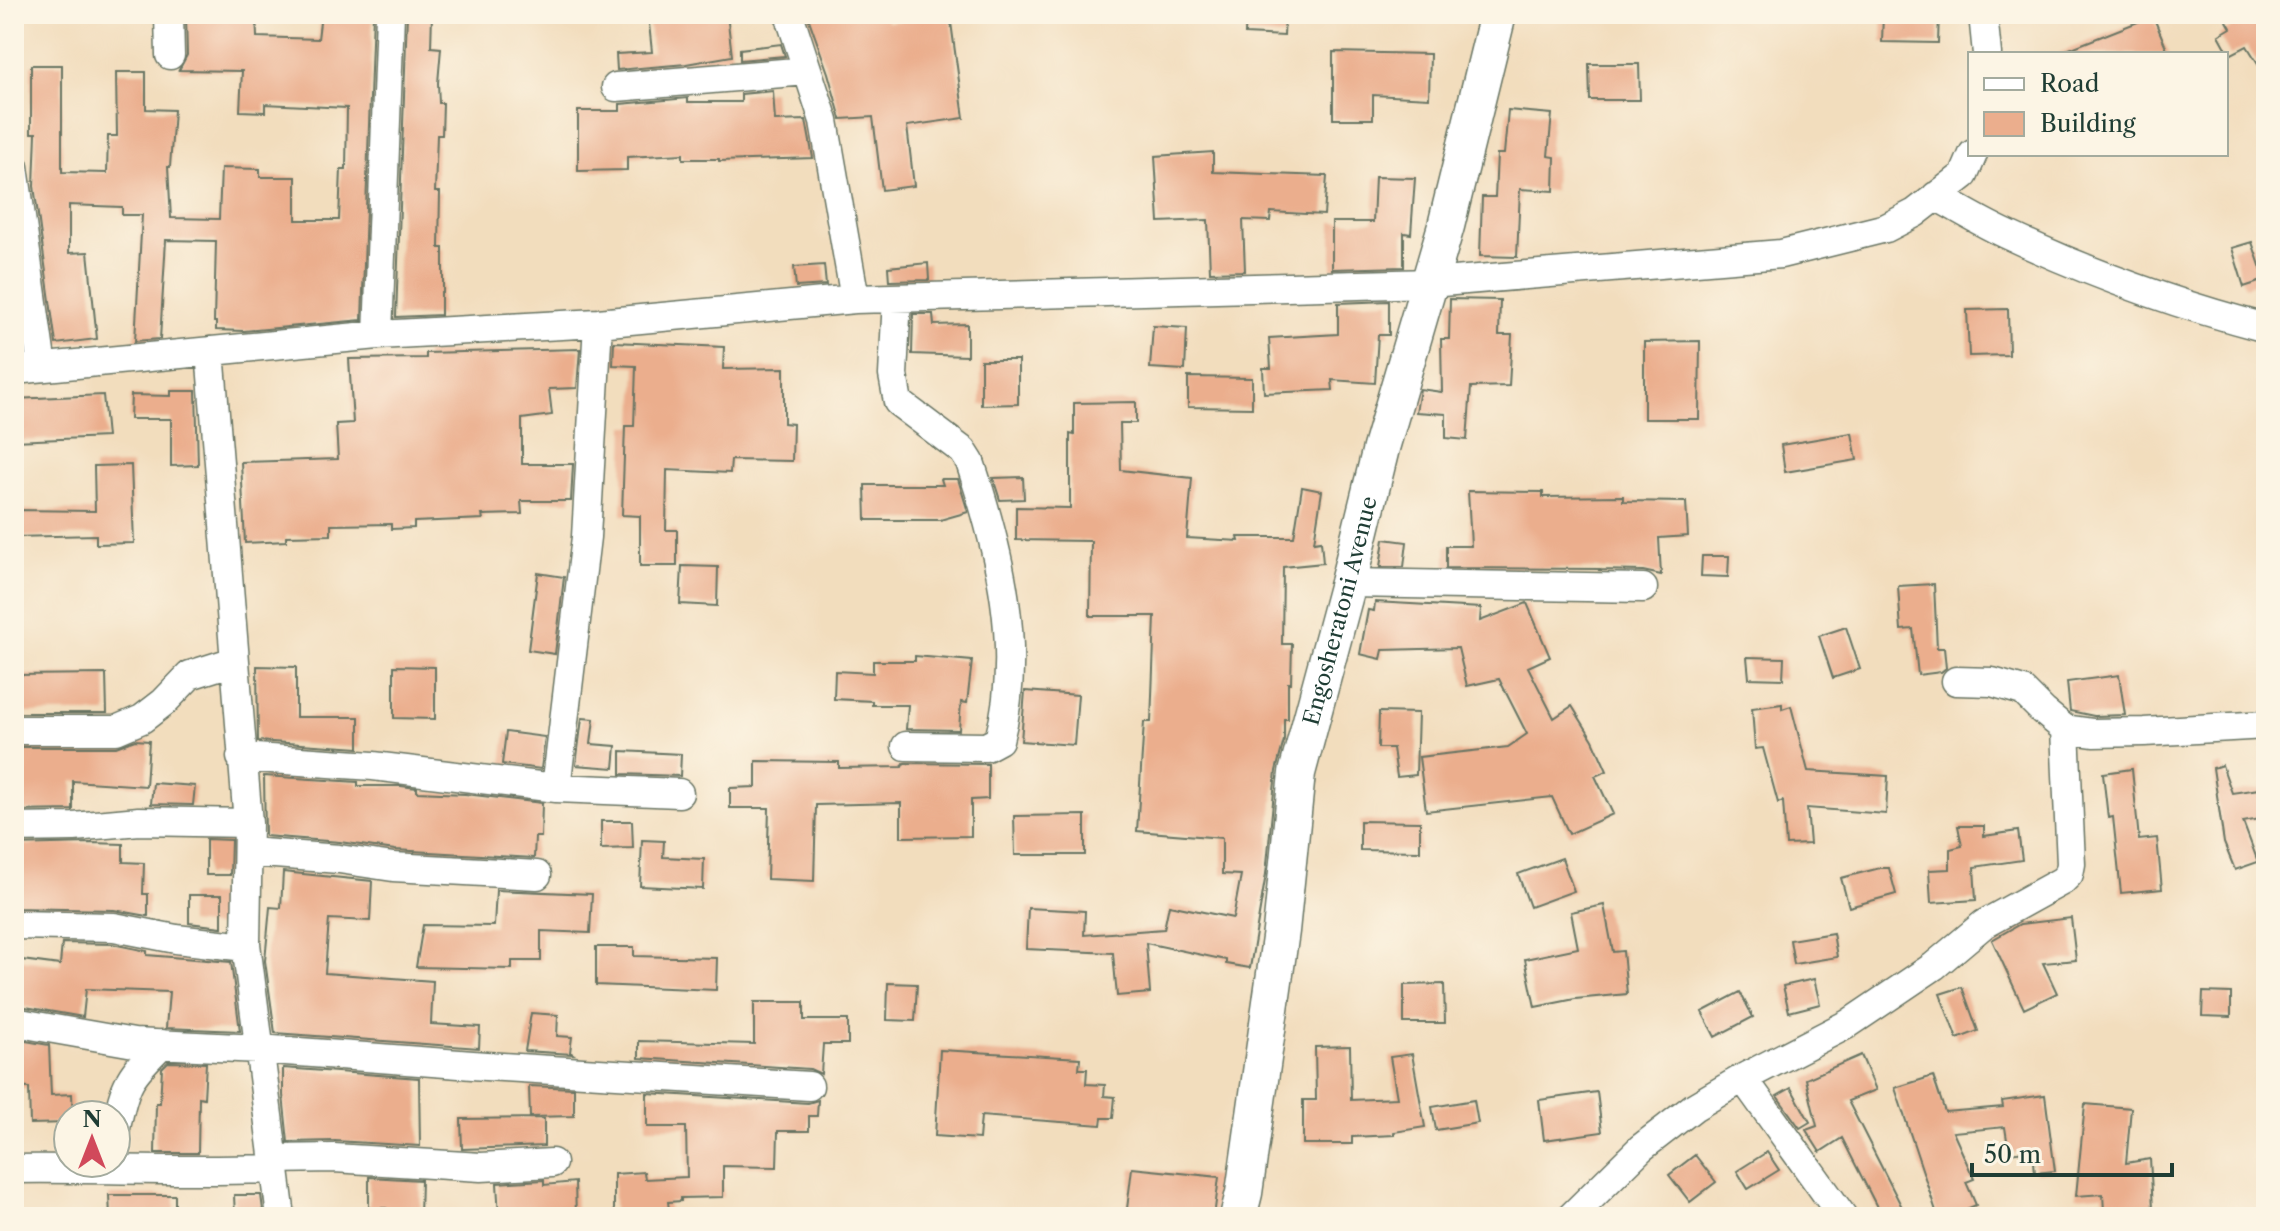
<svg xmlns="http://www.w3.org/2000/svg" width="2280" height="1231" viewBox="0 0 2280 1231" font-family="'Libre Caslon Text',serif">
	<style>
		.building { fill: #ebae8d }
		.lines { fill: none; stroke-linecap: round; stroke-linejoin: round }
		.minor-casing { stroke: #697564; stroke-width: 31 }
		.tertiary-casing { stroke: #697564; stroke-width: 39 }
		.minor { stroke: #fff; stroke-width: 28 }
		.tertiary { stroke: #fff; stroke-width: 36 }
		.labels { text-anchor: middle; stroke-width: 8; stroke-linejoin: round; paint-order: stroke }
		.street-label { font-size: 22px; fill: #1f3d34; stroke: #fcf5e5 }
	</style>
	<rect width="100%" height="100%" fill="#fcf5e5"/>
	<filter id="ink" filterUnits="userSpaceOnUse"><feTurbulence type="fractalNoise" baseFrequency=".0125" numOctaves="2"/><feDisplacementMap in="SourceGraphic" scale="16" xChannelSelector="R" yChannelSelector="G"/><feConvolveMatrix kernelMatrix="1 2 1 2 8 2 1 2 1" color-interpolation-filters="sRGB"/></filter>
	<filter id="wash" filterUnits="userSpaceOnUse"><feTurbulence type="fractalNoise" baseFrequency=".006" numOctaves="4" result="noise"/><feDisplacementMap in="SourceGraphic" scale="32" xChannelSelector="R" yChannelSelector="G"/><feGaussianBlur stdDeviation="1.8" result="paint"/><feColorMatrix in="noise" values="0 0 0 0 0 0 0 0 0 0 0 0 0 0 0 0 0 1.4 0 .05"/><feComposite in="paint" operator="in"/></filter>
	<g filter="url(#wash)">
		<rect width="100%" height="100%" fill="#f2ddbd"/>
		<g id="blocks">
			<!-- building -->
			<path class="building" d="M186 14H256L257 37 318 39 321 14H373L362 320 244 331 216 330V322H214L216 241 166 240 160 339 135 341 142 215H122V207L69 205V253L88 252 97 339 56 344 34 186 36 133H31V65H62V172L107 173 108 136H117L116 72H146V109L174 110 170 167H168L171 218 219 219 221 168 260 169V177H296V220H339L341 169H346L347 108 265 104V112L240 111 242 71 179 70 187 55Z
				M407 14H432L431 47 441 48 438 83 439 103H443L442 135H437L435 192H440L439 248H443V292H441V315L396 317Z
				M648 14H727L732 56 686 64 617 70 616 54 652 52Z
				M807 14H887V22L950 15 964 118 907 126 914 186 882 190 873 117 841 119 828 73Z
				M1246 14H1285L1284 36 1245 34Z
				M1883 14H1939L1938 43 1882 42Z
				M2223 14H2266V76L2247 46 2230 55 2219 35 2231 28Z
				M2153 16 2169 54H2059V53Z
				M781 44 785 56 740 60V49Z
				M1333 52 1430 54 1429 98 1373 95V119H1333Z
				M1589 64H1639L1640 100H1590Z
				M773 91 775 121 806 120 813 158 719 161V159H683V154L627 157V170L578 171V111H620V104L688 98V102H741V94Z
				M1508 110 1552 114 1548 156 1555 157 1554 191 1520 189 1517 257 1480 256 1482 197H1495L1497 154H1504Z
				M1213 152V172L1327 176 1324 215 1271 212 1270 221 1243 220 1245 271 1210 272 1208 220 1159 222 1155 156Z
				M1375 177 1415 178 1411 234 1404 233V267L1332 269V222H1373Z
				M2252 242 2265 280 2244 287 2232 248Z
				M928 263 929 280 889 281 888 267Z
				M824 265 826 285 796 287 794 267Z
				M1450 299 1500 300 1499 335H1512L1509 386 1471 387 1467 440 1446 438V414L1416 412 1420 389 1442 392 1441 339H1449Z
				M1389 301V335H1378L1375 383 1332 380 1333 390 1264 393 1263 368H1271L1269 338 1338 334V303Z
				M2008 309 2009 355 1969 356 1967 310Z
				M913 314H933L934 325 967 324V356L912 354Z
				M1153 326 1187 328 1185 370 1150 368Z
				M1700 341 1699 419H1644V342Z
				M614 342 724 347 723 369 784 368V423L793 424 792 461 731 460 730 473 667 470 666 530H677V566H640V516L622 515 625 426H634L636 366 613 365Z
				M580 349 577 388 549 389 552 415 522 419V464H573L571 501H521L522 514 482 515 483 519 414 522V528L391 529V524L331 525V535L286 536V541L245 543 241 462 338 459 336 424 353 423 349 359 426 358V353Z
				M981 360H1018V404L981 405Z
				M1188 377 1252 378V408L1188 407Z
				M171 391H196L198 465 171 466V419H130L131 395 171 396Z
				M103 395 107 437 14 441V399Z
				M1136 402V423H1120L1121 470 1192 478 1187 538 1239 541 1238 537H1294L1302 487 1322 491 1314 542 1321 541 1323 563 1283 567 1282 644H1292L1291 683H1288V719H1284V740L1276 771 1266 874 1250 968 1226 964V960L1146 943 1150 993 1117 996 1113 953 1026 949 1028 908 1085 911 1084 935 1164 929 1169 905 1233 918 1241 875 1222 874V838L1137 831 1144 722H1151L1155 616H1090L1091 541 1016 540V507L1070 508V434L1074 435V403Z
				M1852 433 1857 460 1785 472 1781 445Z
				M131 465 134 543 96 544V535L14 537V510L95 511 94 466Z
				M1023 477 1024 499 1000 500 993 478Z
				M941 479H958L968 512 940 520H866L865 485H943Z
				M1468 491 1543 492V497L1623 496V501L1686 502 1688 536 1659 538 1661 575 1643 571 1598 570 1601 569 1446 568V546H1471Z
				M1384 539 1407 542 1404 567H1380Z
				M1702 556H1729L1728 577 1701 576Z
				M682 566 718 567 717 606 680 604Z
				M538 573 564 577 555 654 528 650Z
				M1934 584 1937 648H1944L1946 668 1941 672 1918 675 1913 629 1901 630 1898 586Z
				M1375 602 1481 608 1480 621 1527 603 1550 657 1528 667 1554 718 1572 706 1593 740 1607 771 1595 776 1613 814 1569 834 1552 797 1426 811 1419 757 1508 747 1527 734 1499 679 1467 686 1458 648 1383 650 1381 659 1360 654 1368 610 1374 611Z
				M1846 627 1860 669 1833 678 1819 636Z
				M915 656 972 661 967 703 961 702 959 730 906 729 908 705H872V701L834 699 835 671 873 673V661H915Z
				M1747 657 1784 658 1783 679 1749 678Z
				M257 666 296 667V717H359V748L258 741Z
				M394 666 435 667V719L394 718Z
				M106 674 107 713H14V675Z
				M2119 675 2125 715 2094 716 2070 711 2067 682Z
				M1025 691 1078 695 1074 745 1021 741Z
				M1782 704V709L1791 706 1808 771 1888 776 1886 814 1807 808 1810 844 1786 845 1783 801 1778 803 1763 748 1755 749 1752 708Z
				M1379 712 1418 713 1416 775 1397 777 1393 748H1378Z
				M582 718 594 719 591 744 616 746 614 768 576 765Z
				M506 732 545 737 541 769 502 764Z
				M135 740 149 741 146 786 73 781V810L14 811V747H116Z
				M621 751 681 754 680 776 621 774Z
				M756 761 839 762V768L902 767 904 763 988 764V799L971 800V836L901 837V803L816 805 814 881 767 879 769 808H730V788L756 787Z
				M2222 765 2232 793 2266 788V818L2243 822 2258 862 2235 870 2224 843 2213 768Z
				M2132 769 2139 840 2157 838 2162 889 2121 893 2113 817 2108 818 2103 773Z
				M264 776 358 782V786H401L417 788V792L465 794 542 803 541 837H535L534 858 395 850 340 842 265 836Z
				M153 783 195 786 193 805 151 804Z
				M1085 815V855H1015L1014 816Z
				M601 821H632L633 848 601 849Z
				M1360 821 1420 822V851L1360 850Z
				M1958 826H1984V836L2018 831 2022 860 1974 867 1976 900 1931 903 1929 870 1950 869V849L1962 846Z
				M206 839 231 840 230 875H206Z
				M642 840 664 841 663 857 704 859 703 889 640 886Z
				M91 843 123 844V862L144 863 143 894H148V916L114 910 14 908V845Z
				M1562 858 1574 891 1530 907 1518 874Z
				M1880 868H1889L1896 894 1849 907 1841 878Z
				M283 872 372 881 370 921 329 919 325 973 433 981 431 1024 480 1027 479 1048 275 1033 265 961 270 907 281 908Z
				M496 890 592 894 590 933 541 931V961H512V969L416 967 423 925 494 926Z
				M189 895H222V927L189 923Z
				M1604 905 1613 952 1623 951 1627 994 1575 999 1535 1007 1525 959 1578 948 1571 912Z
				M2071 918 2076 960 2043 963 2057 993 2024 1009 1992 940 2020 924Z
				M1833 933 1837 957 1794 964 1790 940Z
				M62 943 112 944 147 951V955L231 962 240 1031 166 1028 169 992 86 989 83 1017 14 1005V959L60 965Z
				M596 947H634V956L717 958 716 990 596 985Z
				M1814 979 1820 1004 1789 1012 1783 986Z
				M888 983 917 984 915 1021 887 1020Z
				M1444 984 1445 1023H1404V985Z
				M1962 987 1978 1031 1957 1039 1940 994Z
				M1740 992 1753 1017 1715 1037 1702 1012Z
				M2203 992 2231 993V1017L2202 1016Z
				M754 1002H804V1020H848V1044H823L821 1074 810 1069 639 1058V1041L754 1044Z
				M531 1013 558 1015 557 1036 572 1037 570 1052 573 1054 525 1051Z
				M14 1039 49 1045 51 1095 72 1094 73 1115H68V1123L30 1124 29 1088 14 1087Z
				M1350 1046 1351 1100 1397 1098 1390 1057 1412 1054 1425 1127 1394 1132V1135L1352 1137V1144H1303V1100H1316L1315 1047Z
				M940 1050 1080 1058 1079 1069H1087L1086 1084 1105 1085 1104 1096 1115 1097 1113 1118H1102L1101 1125 981 1116 979 1139 935 1136Z
				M1861 1055 1876 1090 1848 1101 1907 1217H1882L1842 1138 1820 1152 1806 1130 1817 1126 1806 1079Z
				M168 1062 206 1063 204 1098 199 1097 198 1153H155L156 1103H160L162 1068Z
				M283 1068 419 1078 420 1146 335 1141 288 1142 283 1095Z
				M1933 1076 1945 1112 2003 1107 2002 1101 2045 1095 2055 1171 2035 1173 2033 1150 2009 1153 2005 1127 1953 1132 1974 1179 1966 1182 1976 1205 1948 1217H1938L1895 1088Z
				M529 1086 574 1088V1116L530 1117Z
				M1791 1088 1810 1122 1800 1128 1777 1096Z
				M1597 1092 1602 1132 1544 1140 1539 1100Z
				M647 1093 808 1103 818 1100 817 1116H809V1131H778L777 1167 723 1166V1197L681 1198V1201L668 1202 670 1217H614V1174L644 1172 645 1179 687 1177 686 1127H647Z
				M1474 1100 1478 1123 1436 1130 1432 1107Z
				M2085 1104 2131 1108 2126 1163 2150 1159 2153 1208 2104 1211 2103 1194 2076 1196Z
				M544 1118V1146L462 1149 461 1119Z
				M1767 1152 1779 1170 1748 1189 1737 1171Z
				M1695 1155 1716 1182 1690 1202 1669 1175Z
				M1132 1168 1219 1177 1214 1217H1126Z
				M369 1177 421 1180 420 1217H386V1208H369Z
				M544 1180V1185L575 1182 576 1217H499L497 1183Z
				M109 1195H175V1217H110Z
				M234 1195H261L264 1217H235Z"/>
		</g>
	</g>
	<g filter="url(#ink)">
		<use href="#blocks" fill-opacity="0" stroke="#697564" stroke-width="2"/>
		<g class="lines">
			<defs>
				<path id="minor" d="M169 14 170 55
					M789 14 824 121 855 299
					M1983 14 1987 54
					M616 87 807 71
					M14 167 42 367
					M1936 196C1959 209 1982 223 2006 234 2089 273 2178 305 2266 328
					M897 298 893 375 898 402 963 451 970 462C999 549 1024 649 999 740L986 747 906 746
					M378 335 390 14
					M210 351 248 823 246 944 281 1217
					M14 370 378 335 598 323 855 299 1430 283 1781 254 1886 228 1915 213 1964 175 1973 154
					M1348 583 1643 588
					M1956 681 1992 682 2023 691 2043 711 2065 729 2093 733 2144 732 2266 725
					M14 730H116L142 719 164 702 190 675 234 661
					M241 757 373 766 556 788 679 793
					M556 788 586 537 598 323
					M14 828 74 827 139 821 248 823
					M249 852 339 859 393 867 537 875
					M14 925 114 927 176 939 246 947
					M14 1022 134 1043 259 1049 486 1066 809 1086
					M1743 1078 1843 1217
					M116 1128C125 1082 129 1076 162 1044
					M273 1159 334 1158 481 1167 552 1163
					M14 1169C101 1168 187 1172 274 1169
					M1571 1217 1641 1148 1694 1107 1743 1078 1848 1024 1934 966 1984 924 2062 881 2069 874 2071 864 2065 729"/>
				<g id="tertiary">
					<path id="s1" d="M1238 1217 1244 1193 1281 931 1297 773 1348 583 1381 448 1446 226 1498 14"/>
				</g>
			</defs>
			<!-- minor casing -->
			<use href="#minor" class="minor-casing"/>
			<!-- tertiary casing -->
			<use href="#tertiary" class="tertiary-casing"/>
			<!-- minor -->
			<use href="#minor" class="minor"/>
			<!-- tertiary -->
			<use href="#tertiary" class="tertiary"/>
		</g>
	</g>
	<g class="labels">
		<!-- street labels -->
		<g class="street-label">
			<text dy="8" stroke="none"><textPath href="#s1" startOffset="616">Engosheratoni Avenue</textPath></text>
		</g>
	</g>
	<!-- margin -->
	<rect width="2280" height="1231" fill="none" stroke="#fcf5e5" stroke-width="48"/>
	<!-- legend -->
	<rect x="1968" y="52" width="260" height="104" fill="#fcf5e5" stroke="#a4ab9e" stroke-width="2"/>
	<rect x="1984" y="78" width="40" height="12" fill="#ffffff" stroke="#a4ab9e" stroke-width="2"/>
	<text x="2040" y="92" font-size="24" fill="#1f3d34">Road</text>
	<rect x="1984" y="112" width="40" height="24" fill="#ebae8d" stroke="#a4ab9e" stroke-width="2"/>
	<text x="2040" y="132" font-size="24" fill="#1f3d34">Building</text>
	<!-- north arrow -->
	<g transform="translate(92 1139)"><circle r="38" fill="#fcf5e5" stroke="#a4ab9e" stroke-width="2"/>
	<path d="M0-6L14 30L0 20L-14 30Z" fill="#d1495b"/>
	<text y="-12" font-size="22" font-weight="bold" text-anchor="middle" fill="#1f3d34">N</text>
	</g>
	<!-- scale -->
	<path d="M1972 1163v12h200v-12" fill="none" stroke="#1f3d34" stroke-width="4"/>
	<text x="1984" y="1163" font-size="24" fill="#1f3d34" stroke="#fcf5e5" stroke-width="6" paint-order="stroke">50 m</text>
</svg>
